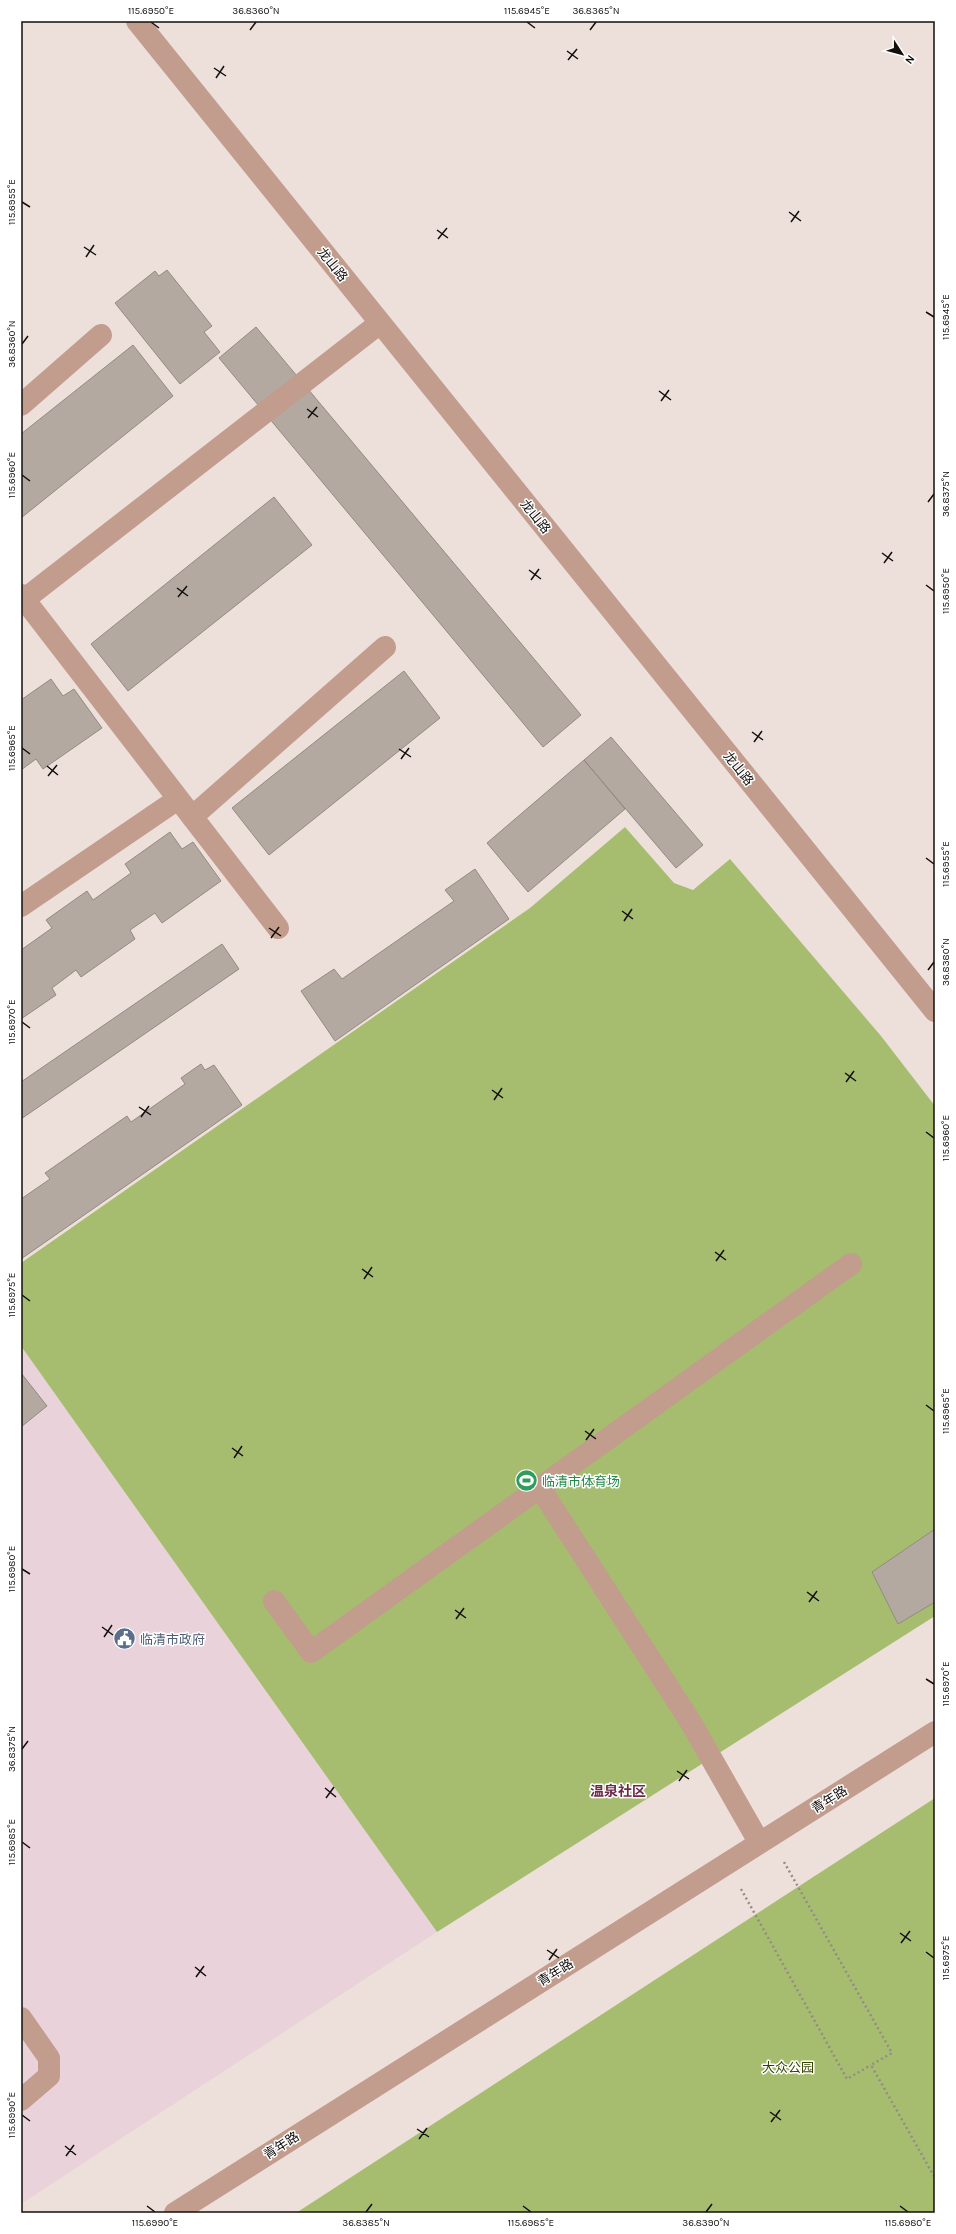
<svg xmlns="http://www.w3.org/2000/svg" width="956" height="2234" viewBox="0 0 956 2234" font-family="Karla,'Noto Sans SC',sans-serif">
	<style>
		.commercial { fill: #ead2db }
		.green { fill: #a6bd70 }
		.building { fill: #b3a9a1; stroke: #938a82 }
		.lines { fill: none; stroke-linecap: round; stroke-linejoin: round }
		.path { stroke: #948b87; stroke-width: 2.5; stroke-dasharray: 2 3; stroke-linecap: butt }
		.minor { stroke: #c29c8c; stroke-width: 22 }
		.ticks { fill: none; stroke: #130f0d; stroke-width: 1.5 }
		.labels { text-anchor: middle; stroke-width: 3; stroke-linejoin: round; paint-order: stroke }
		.street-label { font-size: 13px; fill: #130f0d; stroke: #fff }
		.leisure-label { font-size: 13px; fill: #27864d; stroke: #fff; text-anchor: start }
		.service-label { font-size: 13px; fill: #4e5e75; stroke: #fff; text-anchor: start }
		.park-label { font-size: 13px; fill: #344301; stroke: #fff }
		.neighbourhood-label { font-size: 14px; font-weight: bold; fill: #6b2a49; stroke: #fff }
		.neatline { fill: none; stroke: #130f0d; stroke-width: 1.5 }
		.ticks-label { font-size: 10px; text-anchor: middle; fill: #130f0d }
	</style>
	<rect width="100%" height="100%" fill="#ede0db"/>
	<!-- commercial -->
	<path class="commercial" d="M21 1346 437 1932 21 2204Z"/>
	<!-- green -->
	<path class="green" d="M625 827 674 883 693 890 730 859 881 1036 935 1106V1616L437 1932 21 1346V1263L530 908Z
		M935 1798V2213H296Z"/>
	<!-- building -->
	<path class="building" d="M167 270 212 326 204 332 220 352 180 384 115 303 155 271 159 276Z
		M256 327 581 715 543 747 219 358Z
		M133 345 173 396 21 518V434Z
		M274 497 312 545 128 691 91 644Z
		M404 671 440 718 269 855 232 808Z
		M51 679 63 696 74 689 102 728 43 769 36 759 21 770V700Z
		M611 737 703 845 676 868 584 760Z
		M584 760 625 809 528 892 487 843Z
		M170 832 182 849 193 842 221 881 162 923 155 913 130 930 135 939 81 977 76 970 52 988 56 995 21 1019V950L52 928 46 920 87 891 93 900 131 873 125 864Z
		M475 869 509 919 335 1041 301 991 334 969 342 979 454 901 445 890Z
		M222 944 239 969 21 1119V1082Z
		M201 1064 205 1070 214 1065 242 1105 21 1259V1199L50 1179 45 1173 127 1116 131 1122 185 1084 181 1078Z
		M21 1373 47 1406 21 1427Z
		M935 1529V1602L898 1624 872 1572Z"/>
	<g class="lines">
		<!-- path -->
		<path class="path" d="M784 1862 892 2053 871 2065 935 2178
			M741 1889 847 2079 871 2065"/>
		<!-- minor -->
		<path class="minor" d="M137 21 935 1011
			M21 405 101 335
			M21 595 278 928
			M21 602 380 323
			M192 817 385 647
			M21 906 178 799
			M540 1488 690 1721 759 1842
			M274 1601 311 1652 851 1264
			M21 2018 49 2058V2076L21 2100
			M175 2213 935 1732"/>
	</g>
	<!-- ticks -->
	<path class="ticks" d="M151 22 159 28M527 22 535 28M250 30 256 22M590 30 596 22M567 51 578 59M568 60 577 49M214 68 226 76M216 78 224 66M22 202 30 207M789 212 801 221M791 222 799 211M437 230 448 238M438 239 447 228M84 247 96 255M86 257 94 245M926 312 934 317M22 344 28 336M659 391 671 400M661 401 669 390M307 409 318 417M308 418 317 407M22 475 30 481M928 502 934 494M882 553 893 561M884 563 892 552M529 570 541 579M531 580 539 569M926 585 934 591M177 588 188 596M178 597 187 586M752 732 763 740M754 742 762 731M22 748 30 754M399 749 411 757M401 759 409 748M47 766 58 775M48 776 57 765M926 858 934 864M622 911 633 919M624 921 632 909M269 928 281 936M271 938 279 927M928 970 934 962M22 1022 30 1028M845 1073 856 1081M846 1082 854 1071M492 1090 503 1098M494 1100 502 1088M139 1107 151 1115M141 1117 149 1106M926 1132 934 1138M715 1252 726 1260M716 1261 724 1250M362 1269 373 1277M364 1279 372 1267M22 1295 30 1301M926 1405 934 1411M585 1431 596 1439M586 1440 594 1429M232 1448 243 1456M234 1458 242 1446M22 1569 30 1574M807 1592 819 1601M809 1602 817 1591M455 1610 466 1618M456 1619 464 1608M102 1627 113 1635M104 1637 112 1625M926 1679 934 1684M22 1749 28 1741M677 1771 689 1779M679 1781 687 1770M325 1788 336 1797M326 1798 334 1787M22 1842 30 1848M900 1933 911 1941M901 1943 910 1931M547 1950 559 1958M926 1952 934 1958M549 1960 557 1949M195 1967 206 1976M196 1977 204 1966M770 2112 781 2120M22 2115 30 2121M771 2122 780 2110M417 2129 429 2137M419 2139 427 2128M65 2146 76 2155M66 2156 74 2145M147 2206 155 2212M523 2206 531 2212M900 2206 908 2212M366 2212 372 2204M706 2212 712 2204"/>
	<!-- icons -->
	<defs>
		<symbol id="stadium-disc" viewBox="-11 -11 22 22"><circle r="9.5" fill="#2e9e5b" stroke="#fff"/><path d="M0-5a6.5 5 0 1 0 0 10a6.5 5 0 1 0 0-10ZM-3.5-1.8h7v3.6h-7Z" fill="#fff"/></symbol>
		<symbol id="civic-disc" viewBox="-11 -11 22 22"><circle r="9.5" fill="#5c6f8a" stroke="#fff"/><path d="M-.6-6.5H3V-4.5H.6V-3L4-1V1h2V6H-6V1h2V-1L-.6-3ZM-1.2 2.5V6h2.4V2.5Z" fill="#fff"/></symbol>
	</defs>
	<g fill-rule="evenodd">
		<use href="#stadium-disc" x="514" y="1468" width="25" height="25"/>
		<use href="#civic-disc" x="112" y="1626" width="25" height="25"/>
	</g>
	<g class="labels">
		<!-- street labels -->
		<g class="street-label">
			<text transform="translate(333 264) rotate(51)" y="5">龙山路</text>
			<text transform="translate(536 516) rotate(51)" y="5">龙山路</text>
			<text transform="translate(739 768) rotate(51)" y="5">龙山路</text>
			<text transform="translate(829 1799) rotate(-32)" y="5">青年路</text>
			<text transform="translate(555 1972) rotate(-32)" y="5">青年路</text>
			<text transform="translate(281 2145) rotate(-33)" y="5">青年路</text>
		</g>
		<!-- leisure labels -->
		<g class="leisure-label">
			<text x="542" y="1486">临清市体育场</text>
		</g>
		<!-- service labels -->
		<g class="service-label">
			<text x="140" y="1644">临清市政府</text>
		</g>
		<!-- park labels -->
		<g class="park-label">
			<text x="788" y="2072">大众公园</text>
		</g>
		<!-- neighbourhood labels -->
		<g class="neighbourhood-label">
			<text x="618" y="1796">温泉社区</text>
		</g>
	</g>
	<!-- border -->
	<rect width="956" height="2234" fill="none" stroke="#ffffff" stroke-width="44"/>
	<!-- north arrow -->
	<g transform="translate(902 54) rotate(126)" stroke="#ffffff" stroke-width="3" paint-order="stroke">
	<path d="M0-3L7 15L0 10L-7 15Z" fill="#130f0d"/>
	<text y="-6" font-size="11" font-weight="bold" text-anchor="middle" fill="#130f0d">N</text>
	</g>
	<rect x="22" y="22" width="912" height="2190" class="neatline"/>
	<g class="ticks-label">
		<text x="151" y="14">115.6950°E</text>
		<text x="256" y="14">36.8360°N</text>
		<text x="527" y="14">115.6945°E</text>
		<text x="596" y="14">36.8365°N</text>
		<text transform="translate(11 202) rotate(-90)" y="4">115.6955°E</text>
		<text transform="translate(945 317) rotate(-90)" y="4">115.6945°E</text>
		<text transform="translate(11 344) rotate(-90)" y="4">36.8360°N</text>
		<text transform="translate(11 475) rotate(-90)" y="4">115.6960°E</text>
		<text transform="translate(945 494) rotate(-90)" y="4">36.8375°N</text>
		<text transform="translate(945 591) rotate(-90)" y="4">115.6950°E</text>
		<text transform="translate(11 748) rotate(-90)" y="4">115.6965°E</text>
		<text transform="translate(945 864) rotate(-90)" y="4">115.6955°E</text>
		<text transform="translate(945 962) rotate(-90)" y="4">36.8380°N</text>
		<text transform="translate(11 1022) rotate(-90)" y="4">115.6970°E</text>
		<text transform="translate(945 1138) rotate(-90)" y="4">115.6960°E</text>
		<text transform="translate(11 1295) rotate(-90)" y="4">115.6975°E</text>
		<text transform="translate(945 1411) rotate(-90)" y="4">115.6965°E</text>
		<text transform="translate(11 1569) rotate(-90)" y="4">115.6980°E</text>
		<text transform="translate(945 1684) rotate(-90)" y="4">115.6970°E</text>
		<text transform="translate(11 1749) rotate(-90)" y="4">36.8375°N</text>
		<text transform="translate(11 1842) rotate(-90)" y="4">115.6985°E</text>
		<text transform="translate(945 1958) rotate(-90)" y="4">115.6975°E</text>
		<text transform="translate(11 2115) rotate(-90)" y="4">115.6990°E</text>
		<text x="155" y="2226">115.6990°E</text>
		<text x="366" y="2226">36.8385°N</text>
		<text x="531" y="2226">115.6985°E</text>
		<text x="706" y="2226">36.8390°N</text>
		<text x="908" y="2226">115.6980°E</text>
	</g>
</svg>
